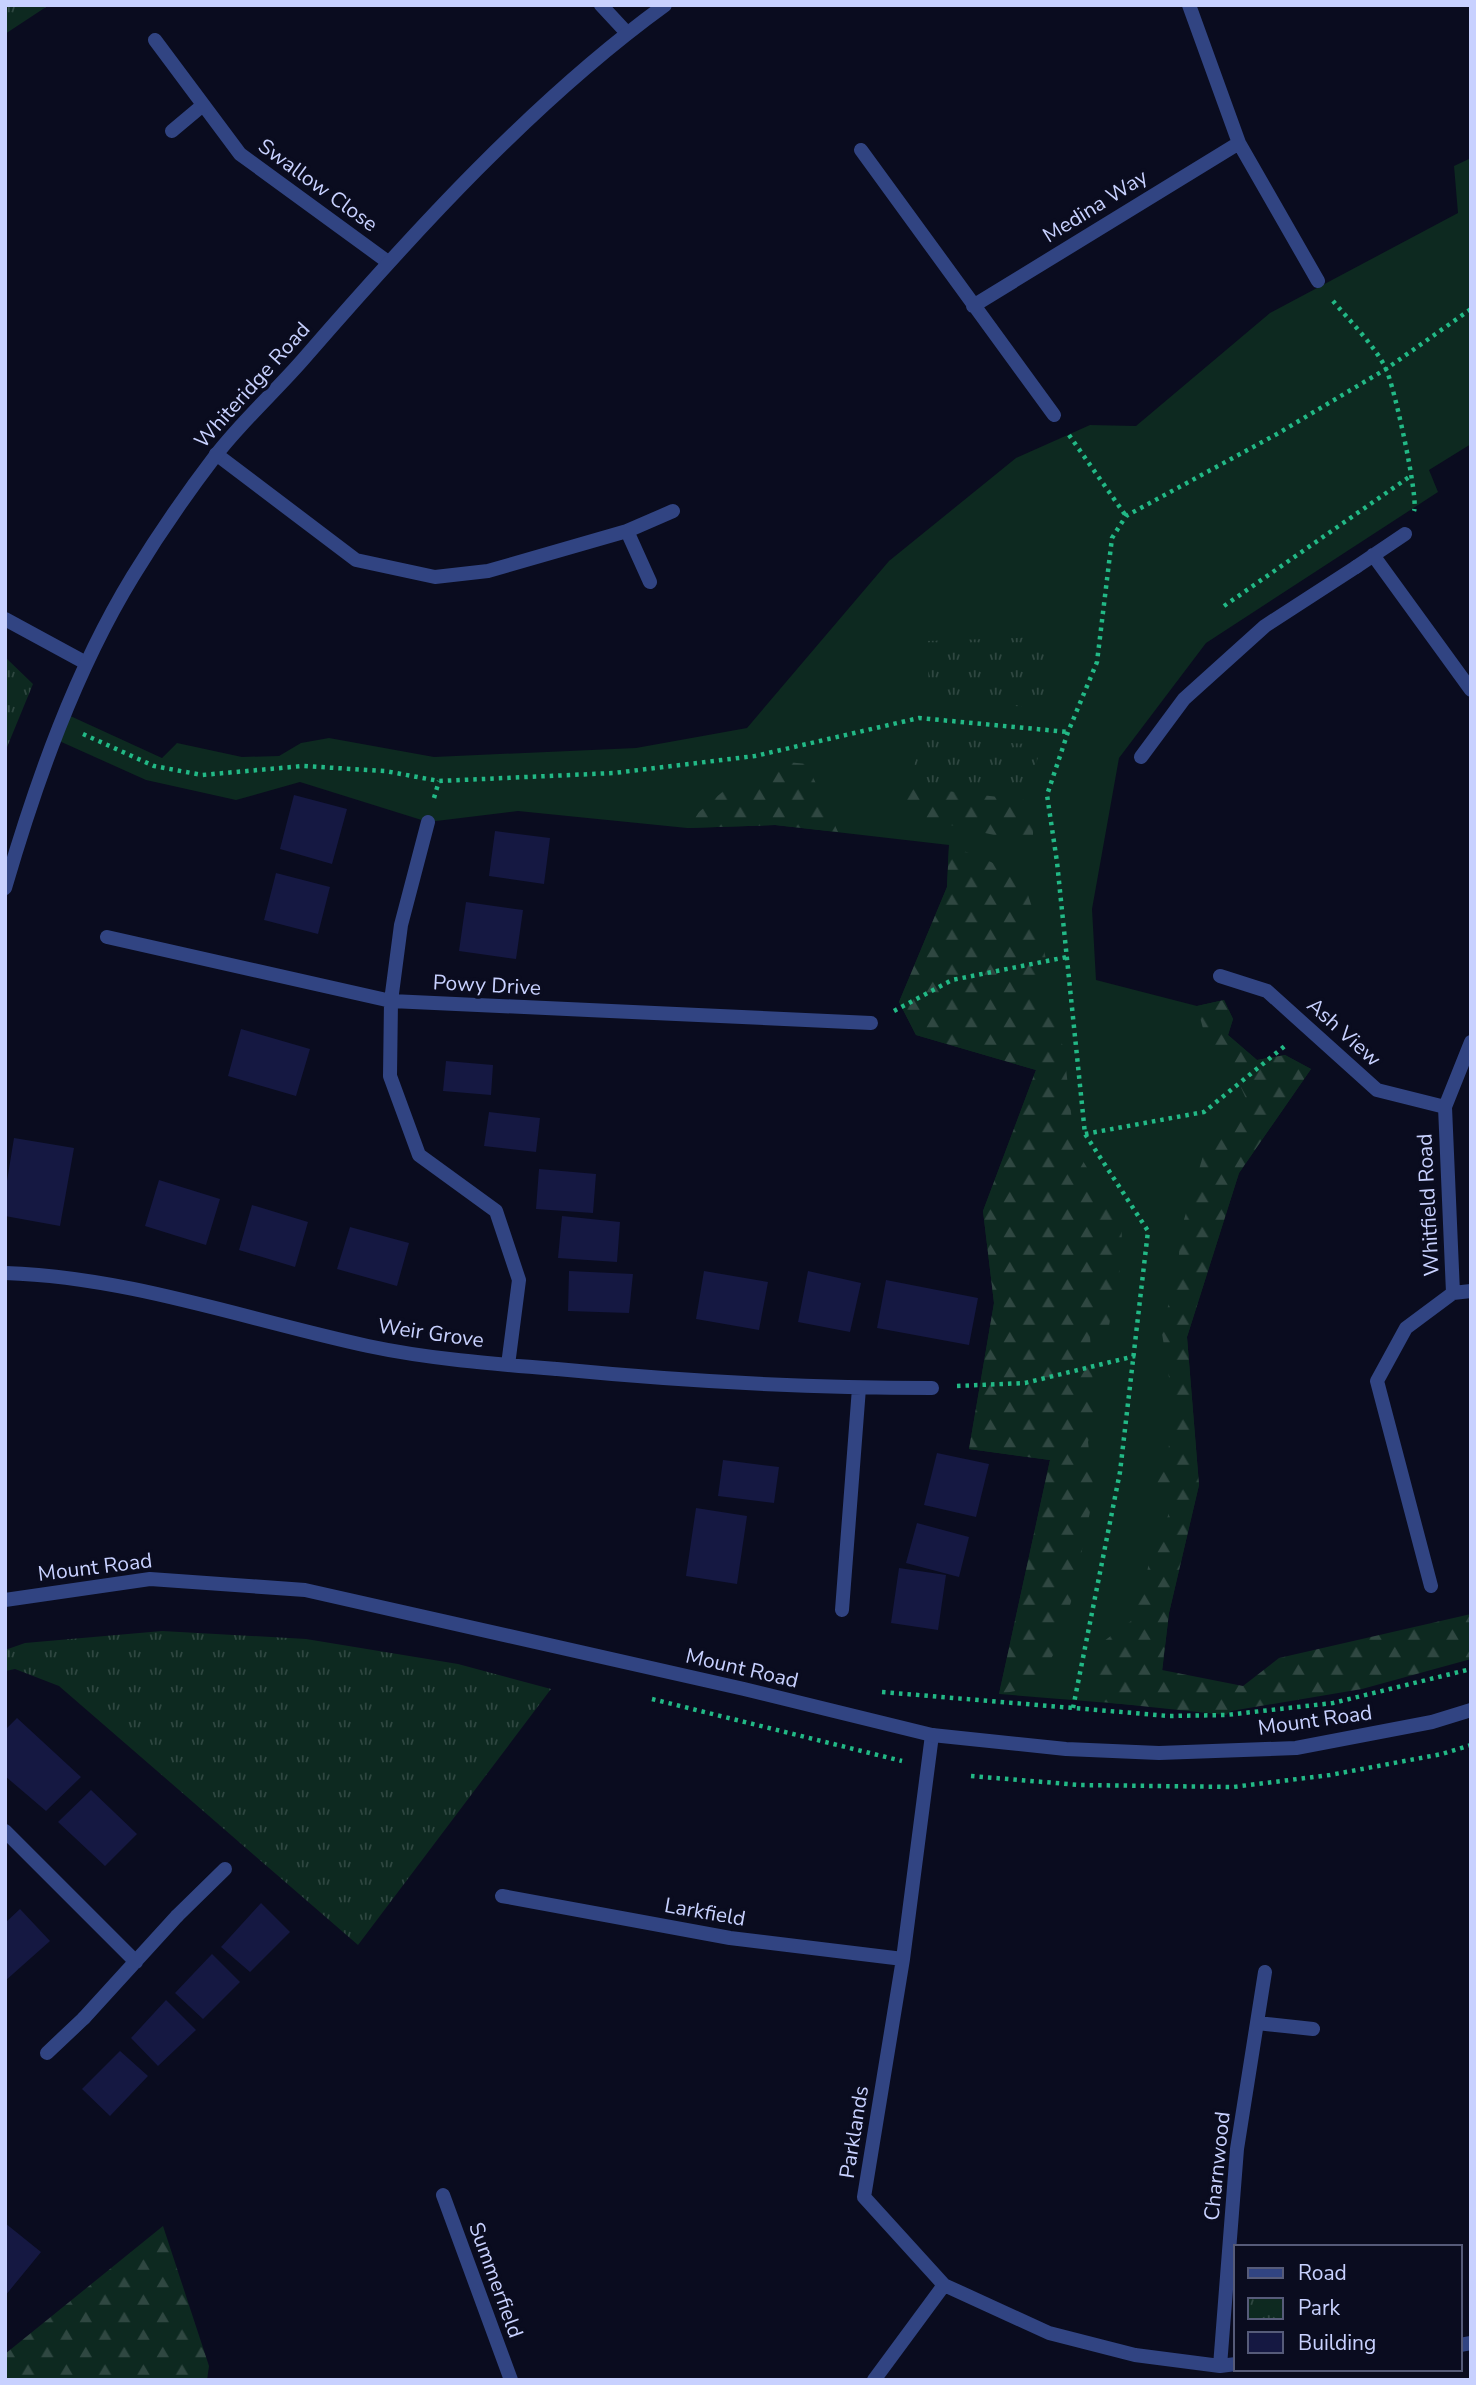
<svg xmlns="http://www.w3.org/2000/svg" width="1476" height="2385" viewBox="0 0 1476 2385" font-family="'Nunito Sans',sans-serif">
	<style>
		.grass { fill: #0d2920 }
		.forest { fill: url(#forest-firs) }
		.park { fill: url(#park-tufts) }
		.building { fill: #151842 }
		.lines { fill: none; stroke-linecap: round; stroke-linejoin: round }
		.path { stroke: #22b986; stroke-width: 4.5; stroke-dasharray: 3.5 5; stroke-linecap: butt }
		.service { stroke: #314482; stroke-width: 14 }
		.minor { stroke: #314482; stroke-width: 14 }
		.tertiary { stroke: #314482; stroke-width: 14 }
		.labels { text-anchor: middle; stroke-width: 7; stroke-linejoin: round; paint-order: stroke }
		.street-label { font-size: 21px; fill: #c8d1ff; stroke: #0a0c1f }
	</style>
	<defs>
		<pattern id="forest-firs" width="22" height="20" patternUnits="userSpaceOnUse" patternTransform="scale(1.75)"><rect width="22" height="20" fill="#0d2920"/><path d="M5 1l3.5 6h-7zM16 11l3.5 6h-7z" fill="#2f4741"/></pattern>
		<pattern id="park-tufts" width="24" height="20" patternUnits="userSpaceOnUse" patternTransform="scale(1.75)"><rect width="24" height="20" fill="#0d2920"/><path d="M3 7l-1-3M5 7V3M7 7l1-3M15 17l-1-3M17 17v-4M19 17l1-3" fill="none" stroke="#2f4741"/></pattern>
	</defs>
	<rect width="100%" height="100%" fill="#0a0c1f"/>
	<!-- grass -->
	<path class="grass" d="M1471 158V444L1429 470 1438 492 1206 643 1119 758 1092 909 1096 980 1197 1006 1224 1000 1233 1019 1228 1035 1257 1060 1285 1055 1311 1069 1239 1173 1187 1337 1199 1485 1169 1613 1158 1707 999 1694 1050 1460 969 1449 994 1303 983 1211 1036 1070 916 1035 899 1002 947 887 949 845 775 825 687 828 518 811 428 822 300 782 236 800 146 780 57 740 66 714 162 758 177 743 242 757 279 756 301 743 329 738 434 757 636 748 747 728 889 561 1016 458 1090 425 1136 426 1270 313 1458 213 1454 166Z"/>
	<!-- forest -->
	<path class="forest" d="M777 761 807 764 838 832 775 825 687 828 699 812 727 788 748 785Z
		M895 785 1033 801V844L915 817 886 798Z
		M949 845 991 862 1023 880 1042 937 1048 972 1040 992 1053 1010 1064 1051 1075 1148 1122 1225 1121 1264 1107 1336H1090L1095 1417 1088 1442 1094 1493 1071 1602 1053 1655 1043 1674 1031 1688 999 1694 1050 1460 969 1449 994 1303 983 1211 1036 1070 916 1035 899 1002 947 887Z
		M1224 1000 1233 1019 1228 1035 1257 1060 1285 1055 1311 1069 1239 1173 1187 1337 1199 1485 1169 1613 1162 1670 1243 1686 1279 1658 1471 1614V1659L1362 1689 1231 1711 1226 1715 1103 1702 1097 1672 1100 1644 1131 1621 1145 1582 1153 1543 1168 1516V1495L1157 1491 1156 1478 1168 1452 1174 1409 1161 1327 1178 1277 1180 1233 1206 1146 1227 1119 1247 1101 1229 1061 1205 1036 1197 1006Z
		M163 2226 209 2366 207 2380H5V2354Z"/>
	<!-- park -->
	<path class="park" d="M5 5H49L5 34Z
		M1048 637 1051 709 930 699 926 641Z
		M5 657 33 684 5 752Z
		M922 737 1042 745 1026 795 910 781Z
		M162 1631 306 1639 458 1664 551 1689 358 1945 59 1686 15 1669 5 1671V1650L25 1643Z"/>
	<!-- building -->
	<path class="building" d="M294 795 347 809 332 864 280 849Z
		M495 831 550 838 544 884 489 876Z
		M276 873 330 887 318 934 264 920Z
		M466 902 523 910 516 959 459 951Z
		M241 1029 310 1049 296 1096 228 1076Z
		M446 1061 493 1065 491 1095 443 1091Z
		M489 1112 540 1118 536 1152 484 1146Z
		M14 1138 74 1148 60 1226 5 1216V1193Z
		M539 1169 596 1174 593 1213 536 1209Z
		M159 1180 220 1199 206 1245 145 1226Z
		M252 1205 308 1222 295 1267 239 1250Z
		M562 1216 620 1222 617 1262 558 1258Z
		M350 1227 409 1243 397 1286 337 1269Z
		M569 1271 633 1274 629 1313 568 1311Z
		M704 1271 768 1282 759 1330 696 1319Z
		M808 1271 861 1283 850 1332 798 1322Z
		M886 1280 978 1298 969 1345 877 1328Z
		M937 1453 989 1464 976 1517 924 1505Z
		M723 1460 779 1467 774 1503 718 1496Z
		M696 1508 747 1516 737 1584 686 1576Z
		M917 1523 969 1537 959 1577 906 1563Z
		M899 1568 946 1575 938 1630 891 1623Z
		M17 1718 81 1777 46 1811 5 1776V1730Z
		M91 1790 137 1834 105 1866 58 1822Z
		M261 1903 290 1932 250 1972 221 1947Z
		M20 1909 50 1941 5 1981V1923Z
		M212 1954 240 1982 203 2019 175 1993Z
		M166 2000 196 2030 158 2066 131 2038Z
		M120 2051 148 2076 110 2116 82 2089Z
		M5 2223 41 2252 5 2296Z"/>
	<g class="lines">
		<!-- path -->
		<path class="path" d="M1333 301C1349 320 1376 347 1386 369 1394 385 1419 499 1414 511
			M1069 435 1126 516
			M1224 606 1412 475
			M83 734 154 766 202 775 303 766 385 771 439 781 614 773 755 756 919 718 1068 732
			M434 798 439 781
			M894 1011 952 980 1067 957
			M1085 1134 1204 1112 1286 1045
			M957 1386 1025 1383 1135 1356
			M882 1692 1169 1716 1226 1715 1333 1703 1471 1669
			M652 1699 902 1761
			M1073 1708 1120 1472 1148 1231 1085 1134 1057 862 1047 795 1068 732 1097 662 1112 538 1126 516 1277 434 1386 369 1471 309
			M971 1776 1080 1785 1233 1787 1330 1775 1442 1754 1471 1745"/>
		<!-- service -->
		<path class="service" d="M1141 757 1184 699 1265 626 1356 567
			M177 1916 225 1869
			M47 2053 84 2018"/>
		<!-- minor -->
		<path class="minor" d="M601 5 627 33
			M1189 5 1239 143 1318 281
			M155 40 240 154 388 262
			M172 131 203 105
			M861 150 1054 415
			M973 306 1239 143
			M216 454 356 560 435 577 488 571 627 531 673 511
			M627 531 650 582
			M1373 555 1471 690
			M1356 567 1405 534
			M5 619 86 663
			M428 822 401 925 391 1001 390 1076 419 1155 496 1211 519 1280 508 1365
			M107 937 391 1001 871 1023
			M1220 976 1267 991 1377 1090 1445 1107
			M5 1273C130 1277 247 1320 368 1346 429 1359 494 1364 557 1369 681 1381 807 1388 932 1388
			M1453 1293 1471 1291
			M1431 1586 1377 1381 1406 1328 1453 1293 1445 1107 1471 1042
			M842 1610 859 1388
			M932 1735 903 1959 864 2197 944 2285 1049 2333 1135 2355 1220 2366 1236 2364
			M5 1831 136 1962
			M502 1896 730 1938 903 1959
			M84 2018 177 1916
			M1257 2023 1313 2029
			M443 2195 511 2380
			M1460 2345 1471 2343
			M1220 2366 1237 2149 1265 1972
			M874 2380 944 2285"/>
		<!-- tertiary -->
		<path class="tertiary" d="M5 888C36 782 75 671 133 576 158 535 187 493 216 455 243 420 278 389 307 355 413 233 534 100 665 5
			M5 1600 150 1579 305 1590 744 1689 932 1735 1066 1749 1159 1753 1296 1748 1432 1722 1471 1710"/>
	</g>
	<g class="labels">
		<!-- street labels -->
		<g class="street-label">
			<text transform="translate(318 185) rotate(36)" y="7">Swallow Close</text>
			<text transform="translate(1095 206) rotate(-32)" y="7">Medina Way</text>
			<text transform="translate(252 385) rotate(-48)" y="7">Whiteridge Road</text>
			<text transform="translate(487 985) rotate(3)" y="7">Powy Drive</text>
			<text transform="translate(1344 1032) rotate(42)" y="7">Ash View</text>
			<text transform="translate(1428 1205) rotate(-93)" y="7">Whitfield Road</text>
			<text transform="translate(431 1333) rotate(8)" y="7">Weir Grove</text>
			<text transform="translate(95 1567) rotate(-7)" y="7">Mount Road</text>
			<text transform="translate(742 1668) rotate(13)" y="7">Mount Road</text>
			<text transform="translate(1315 1720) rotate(-8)" y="7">Mount Road</text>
			<text transform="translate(705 1912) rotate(10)" y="7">Larkfield</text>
			<text transform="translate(854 2132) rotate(-81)" y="7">Parklands</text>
			<text transform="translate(1217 2166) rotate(-84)" y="7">Charnwood</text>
			<text transform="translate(496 2280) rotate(70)" y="7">Summerfield</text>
		</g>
	</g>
	<!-- border -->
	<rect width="1476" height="2385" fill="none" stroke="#c8d1ff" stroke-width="14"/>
	<!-- legend -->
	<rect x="1234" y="2245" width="228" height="126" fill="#0a0c1f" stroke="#565b79" stroke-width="2"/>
	<rect x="1248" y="2268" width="35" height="10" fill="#314482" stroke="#565b79" stroke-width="2"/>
	<text x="1298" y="2280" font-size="21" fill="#c8d1ff">Road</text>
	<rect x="1248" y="2298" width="35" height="21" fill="url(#park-tufts)" stroke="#565b79" stroke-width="2"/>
	<text x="1298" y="2315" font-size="21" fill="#c8d1ff">Park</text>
	<rect x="1248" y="2332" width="35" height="21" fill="#151842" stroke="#565b79" stroke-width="2"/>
	<text x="1298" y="2350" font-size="21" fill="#c8d1ff">Building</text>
</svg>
